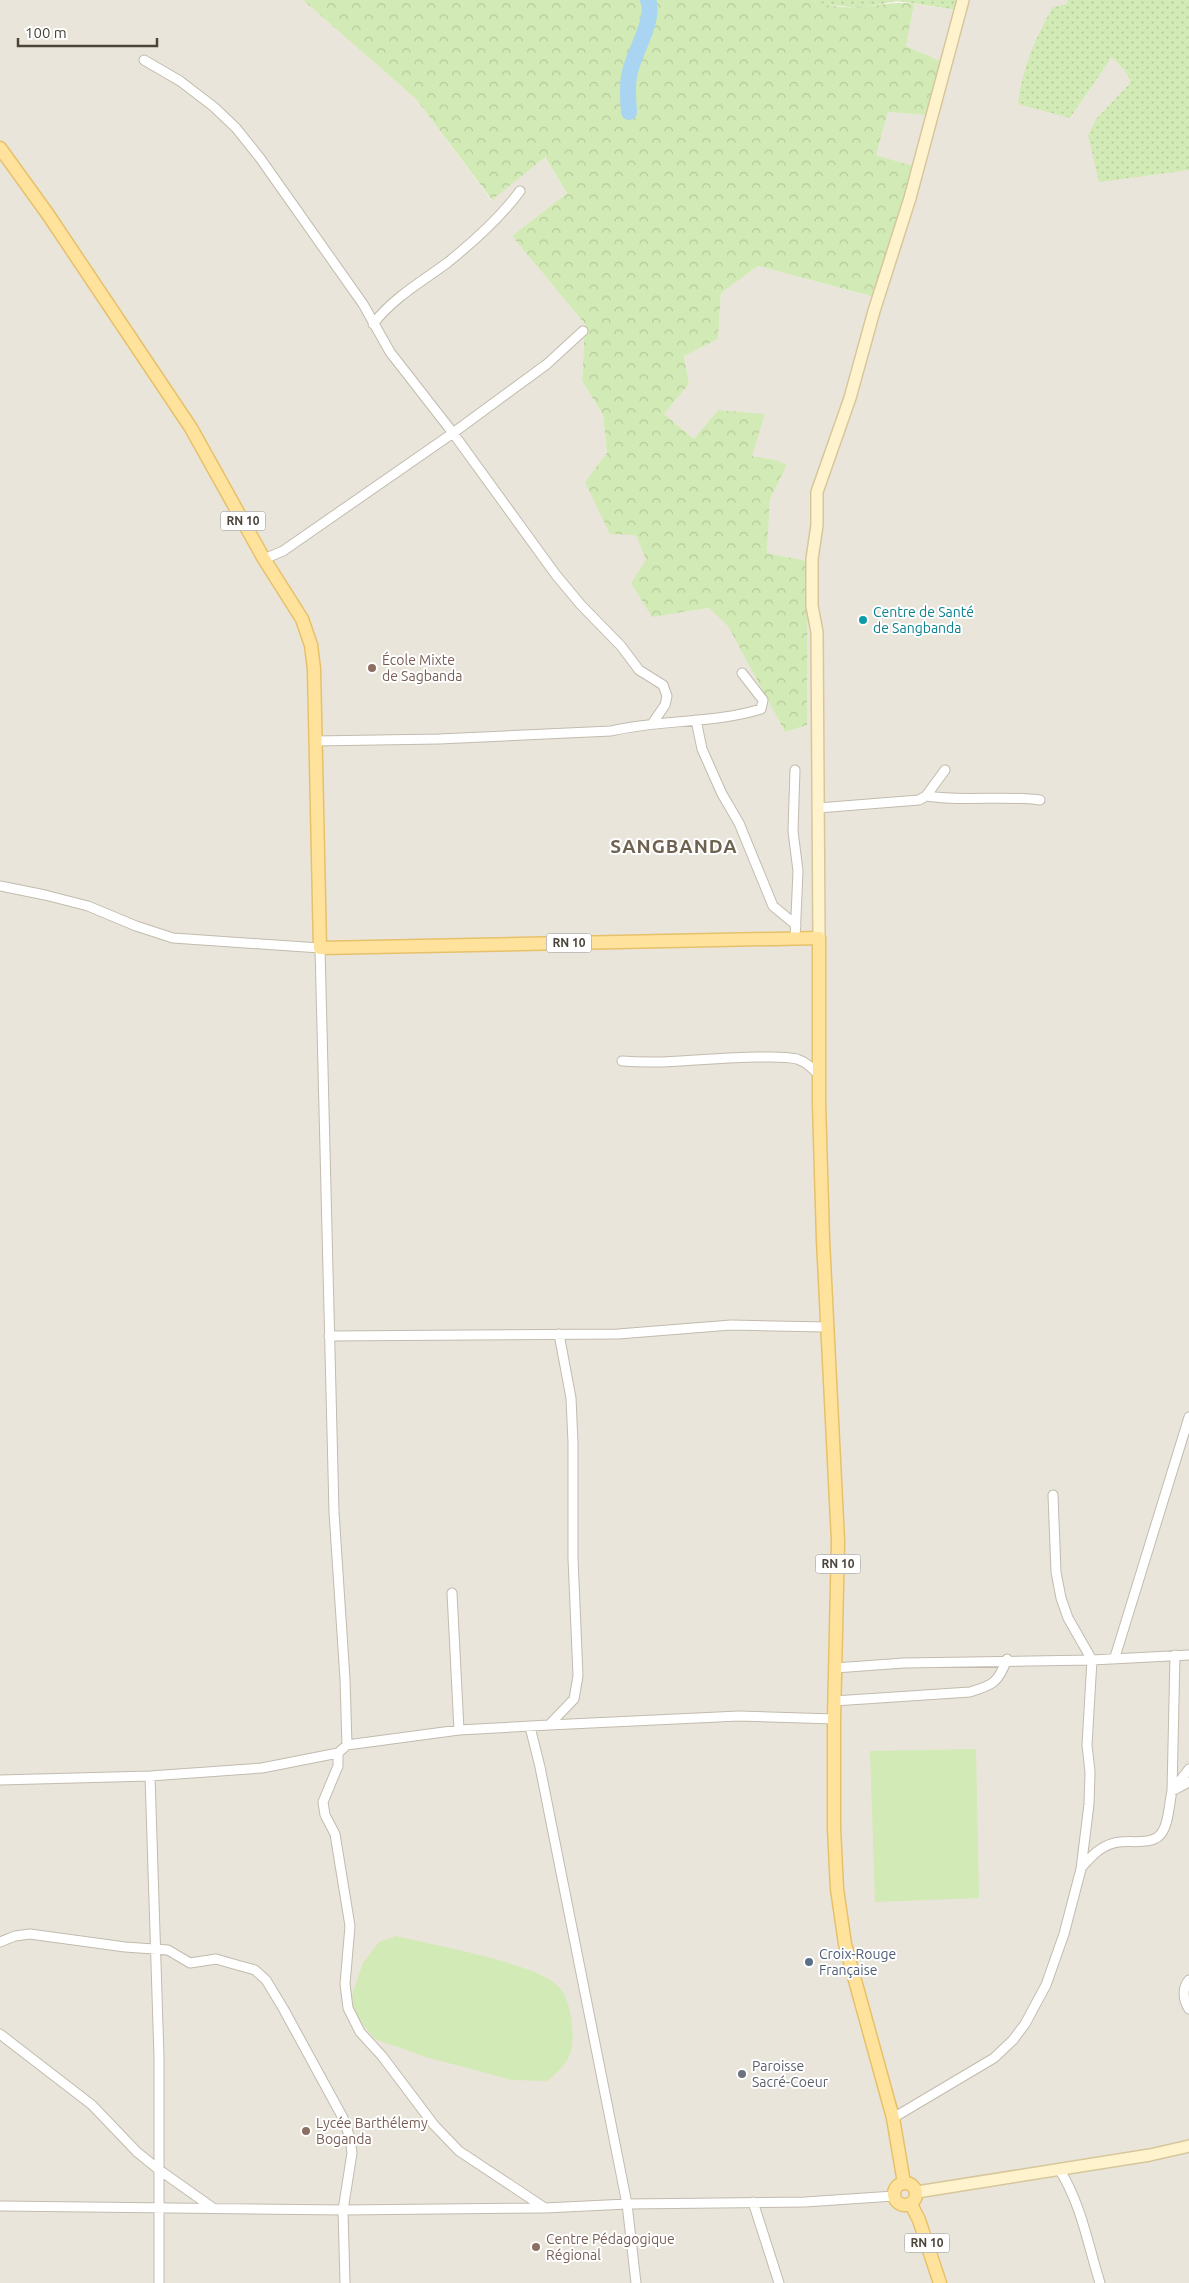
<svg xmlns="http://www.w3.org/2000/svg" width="1189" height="2283" viewBox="0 0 1189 2283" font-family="Ubuntu,sans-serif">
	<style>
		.residential { fill: #eae5da }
		.grass { fill: url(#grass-dots) }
		.forest { fill: url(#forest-crowns) }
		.pitch { fill: #d2eab5 }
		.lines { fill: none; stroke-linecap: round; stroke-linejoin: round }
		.river { stroke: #a9d4f2; stroke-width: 16 }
		.street-casing { stroke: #c2bbae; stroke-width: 11 }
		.secondary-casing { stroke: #d6c79b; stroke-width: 14 }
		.primary-casing { stroke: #e6c16a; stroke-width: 15 }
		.street { stroke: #fff; stroke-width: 9 }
		.secondary { stroke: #fff3cd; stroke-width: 11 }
		.primary { stroke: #ffe39c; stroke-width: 12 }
		.culture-dot { fill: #0f9aa8; stroke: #fff; stroke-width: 2 }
		.education-dot { fill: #8d6e63; stroke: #fff; stroke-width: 2 }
		.service-dot { fill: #5c6f8a; stroke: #fff; stroke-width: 2 }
		.worship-dot { fill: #6b7280; stroke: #fff; stroke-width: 2 }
		.labels { text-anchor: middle; stroke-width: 4; stroke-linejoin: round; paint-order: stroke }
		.shield { fill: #fff; stroke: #817c74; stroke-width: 1 }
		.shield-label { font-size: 12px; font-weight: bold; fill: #4b4439 }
		.culture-label { font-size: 14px; fill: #0d838f; stroke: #fff; text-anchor: start }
		.education-label { font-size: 14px; fill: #785e54; stroke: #fff; text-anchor: start }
		.service-label { font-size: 14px; fill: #4e5e75; stroke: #fff; text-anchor: start }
		.worship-label { font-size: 14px; fill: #5b616d; stroke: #fff; text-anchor: start }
		.district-label { font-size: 19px; font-weight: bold; letter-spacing: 1px; fill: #6e6250; stroke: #fff }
	</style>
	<defs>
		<pattern id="grass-dots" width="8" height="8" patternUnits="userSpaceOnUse" patternTransform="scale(1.25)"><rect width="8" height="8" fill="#d2eab5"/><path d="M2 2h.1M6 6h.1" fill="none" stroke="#b6ca9c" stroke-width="1.8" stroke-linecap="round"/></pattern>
		<pattern id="forest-crowns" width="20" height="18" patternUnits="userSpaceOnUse" patternTransform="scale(1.25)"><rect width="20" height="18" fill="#d2eab5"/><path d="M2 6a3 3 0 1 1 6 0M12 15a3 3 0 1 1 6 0" fill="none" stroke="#b6ca9c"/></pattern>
	</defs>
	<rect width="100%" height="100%" fill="#f6f3ec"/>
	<!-- residential -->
	<path class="residential" d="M0 0H303L416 99 491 200 544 156 567 193 512 236 585 324 582 381 603 415 607 454 646 560 679 613 709 608 728 625 785 732 807 725 808 561 767 553 770 499 787 465 776 460 751 456 765 414 694 439 664 414 689 384 684 356 718 339 721 293 758 266 873 297 912 166 876 155 888 112 926 115 945 63 906 46 914 4 956 10V0H1068L1070 118 1112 57 1125 71 1131 82 1097 118 1151 173 1189 170V2283H0Z"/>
	<!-- grass -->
	<path class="grass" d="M811 0H956L957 10 897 1 860 8 823 4Z
		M1068 0H1189V170L1099 182 1088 135 1097 118 1131 82 1125 71 1112 57 1070 118 1018 104C1022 69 1035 38 1053 7L1067 4Z"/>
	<!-- forest -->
	<path class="forest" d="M303 0H811C826 5 846 9 862 7 882 5 894 1 914 4L906 46 945 63 926 115 888 112 876 155 913 166 874 297 758 266 721 293 718 339 684 356 689 384 664 414 694 439 718 410 765 414 752 456 776 460 787 465 770 499 767 553 808 561 807 725 785 732 728 626 709 608 652 617 631 583 646 560 636 535 610 534 585 482 607 453 603 415 582 381 585 324 512 236 567 193 545 157 492 200 416 99Z"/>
	<!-- pitch -->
	<path class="pitch" d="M976 1749 979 1898 875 1902 870 1751Z
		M396 1936C428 1944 541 1964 559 1987 568 1997 571 2014 572 2026 575 2054 567 2065 547 2081L512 2080 426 2057 375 2039 354 2013 352 1995 363 1963 379 1942Z"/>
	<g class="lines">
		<!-- river -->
		<path class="river" d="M629 112C628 100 627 88 629 76 632 55 656 20 648 0"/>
		<defs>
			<path id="street" d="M144 60 180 81 214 107 236 128 260 158 363 304 390 352 453 433 556 575 581 605 621 646 639 670 663 685 667 696 665 705 652 724
				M373 324C393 298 421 282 447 263 473 242 500 218 520 191
				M264 559 283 551 453 433 547 364 583 331
				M696 720 702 749 722 794 739 823 773 906 796 925
				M315 741 439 739 611 731C660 719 713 724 761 709L763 700 742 673
				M926 796C964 802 1002 795 1040 800
				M818 808 919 800 926 796 945 770
				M0 886 45 895 88 906 136 926 173 938 320 948 334 1512 345 1679 347 1745
				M795 939 798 871 793 831 795 770
				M622 1061C668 1065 713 1057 758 1057 771 1057 784 1056 797 1059 806 1062 812 1068 819 1075
				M329 1336 618 1334 731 1325 826 1327
				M452 1593 459 1730
				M1175 1655 1172 1791 1189 1769
				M1115 1657 1189 1417
				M835 1668 904 1663 1092 1660 1189 1655
				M834 1701 970 1692C993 1685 998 1683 1007 1659
				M549 1725 574 1699 578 1676 573 1558V1443L571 1398 559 1334
				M530 1727 540 1767 627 2204 636 2283
				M338 1753V1766L323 1802 325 1815 335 1834 350 1926 345 1984 348 2008 360 2032 382 2056 434 2125 459 2151 545 2208
				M150 1776 159 2057V2283
				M0 1780 150 1776 262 1768 338 1753 347 1745 459 1730 549 1725 739 1716 834 1719
				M1081 1868C1091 1857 1099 1847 1114 1843 1127 1839 1150 1846 1160 1835 1169 1825 1169 1804 1172 1791L1189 1782
				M0 1942 15 1936 30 1934 125 1947 168 1950 190 1963 216 1959 237 1965 255 1970 266 1980 283 2008 343 2118 350 2138 352 2153 343 2210 345 2283
				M1189 1980C1182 1988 1183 2000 1189 2009
				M0 2034 92 2105 137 2152 158 2169 213 2208
				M893 2118 994 2058 1013 2040 1025 2024 1046 1985 1064 1934 1081 1869 1089 1804 1090 1772 1087 1745 1092 1660 1068 1618 1061 1598 1056 1572 1053 1495
				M1059 2169C1081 2203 1088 2245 1100 2283
				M753 2202 779 2283
				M0 2206 343 2210 545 2208 627 2204 805 2202 894 2196"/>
			<path id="secondary" d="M819 938 817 632 812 606V559L817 525V492L850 398 874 311 910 198 963 0
				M917 2192 1150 2155 1189 2146"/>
			<path id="primary" d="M0 148 47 213 191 428 264 559 302 619 311 645 314 669 320 948 819 938V1103L823 1240 838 1541 834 1719V1828L837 1889 845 1944 893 2118 904 2183
				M894 2194a11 11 0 1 1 22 0a11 11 0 1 1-22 0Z
				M911 2204 919 2220 940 2283"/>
		</defs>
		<!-- street casing -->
		<use href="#street" class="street-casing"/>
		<!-- secondary casing -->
		<use href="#secondary" class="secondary-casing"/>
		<!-- primary casing -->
		<use href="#primary" class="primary-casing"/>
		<!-- street -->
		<use href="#street" class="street"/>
		<!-- secondary -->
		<use href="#secondary" class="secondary"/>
		<!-- primary -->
		<use href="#primary" class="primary"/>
	</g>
	<!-- markers -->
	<circle class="culture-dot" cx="863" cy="620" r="5"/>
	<g class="education-dot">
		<circle cx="372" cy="668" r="5"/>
		<circle cx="306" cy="2131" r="5"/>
		<circle cx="536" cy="2247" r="5"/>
	</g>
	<circle class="service-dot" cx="809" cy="1962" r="5"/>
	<circle class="worship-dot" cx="742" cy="2074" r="5"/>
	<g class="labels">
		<!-- shield labels -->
		<g class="shield">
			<rect x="220.5" y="511.5" width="45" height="19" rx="4"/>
			<rect x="546.5" y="933.5" width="45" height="19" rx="4"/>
			<rect x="815.5" y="1554.5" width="45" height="19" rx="4"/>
			<rect x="904.5" y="2233.5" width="45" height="19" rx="4"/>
		</g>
		<g class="shield-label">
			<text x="243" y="525">RN 10</text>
			<text x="569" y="947">RN 10</text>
			<text x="838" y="1568">RN 10</text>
			<text x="927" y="2247">RN 10</text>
		</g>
		<!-- culture labels -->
		<g class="culture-label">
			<text x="873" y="617">Centre de Santé<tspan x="873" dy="16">de Sangbanda</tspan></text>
		</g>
		<!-- education labels -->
		<g class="education-label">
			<text x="382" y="665">École Mixte<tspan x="382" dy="16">de Sagbanda</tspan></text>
			<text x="316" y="2128">Lycée Barthélemy<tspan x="316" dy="16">Boganda</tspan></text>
			<text x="546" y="2244">Centre Pédagogique<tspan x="546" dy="16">Régional</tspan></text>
		</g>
		<!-- service labels -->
		<g class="service-label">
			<text x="819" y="1959">Croix-Rouge<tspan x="819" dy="16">Française</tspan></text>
		</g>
		<!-- worship labels -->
		<g class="worship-label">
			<text x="752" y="2071">Paroisse<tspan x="752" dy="16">Sacré-Coeur</tspan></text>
		</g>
		<!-- district labels -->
		<g class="district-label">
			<text x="674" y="853">SANGBANDA</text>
		</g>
	</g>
	<!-- scale -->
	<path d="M18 38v8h139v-8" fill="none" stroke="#4b4439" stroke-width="2.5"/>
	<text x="25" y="38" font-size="15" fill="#4b4439" stroke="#ffffff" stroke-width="4" paint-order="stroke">100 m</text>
</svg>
